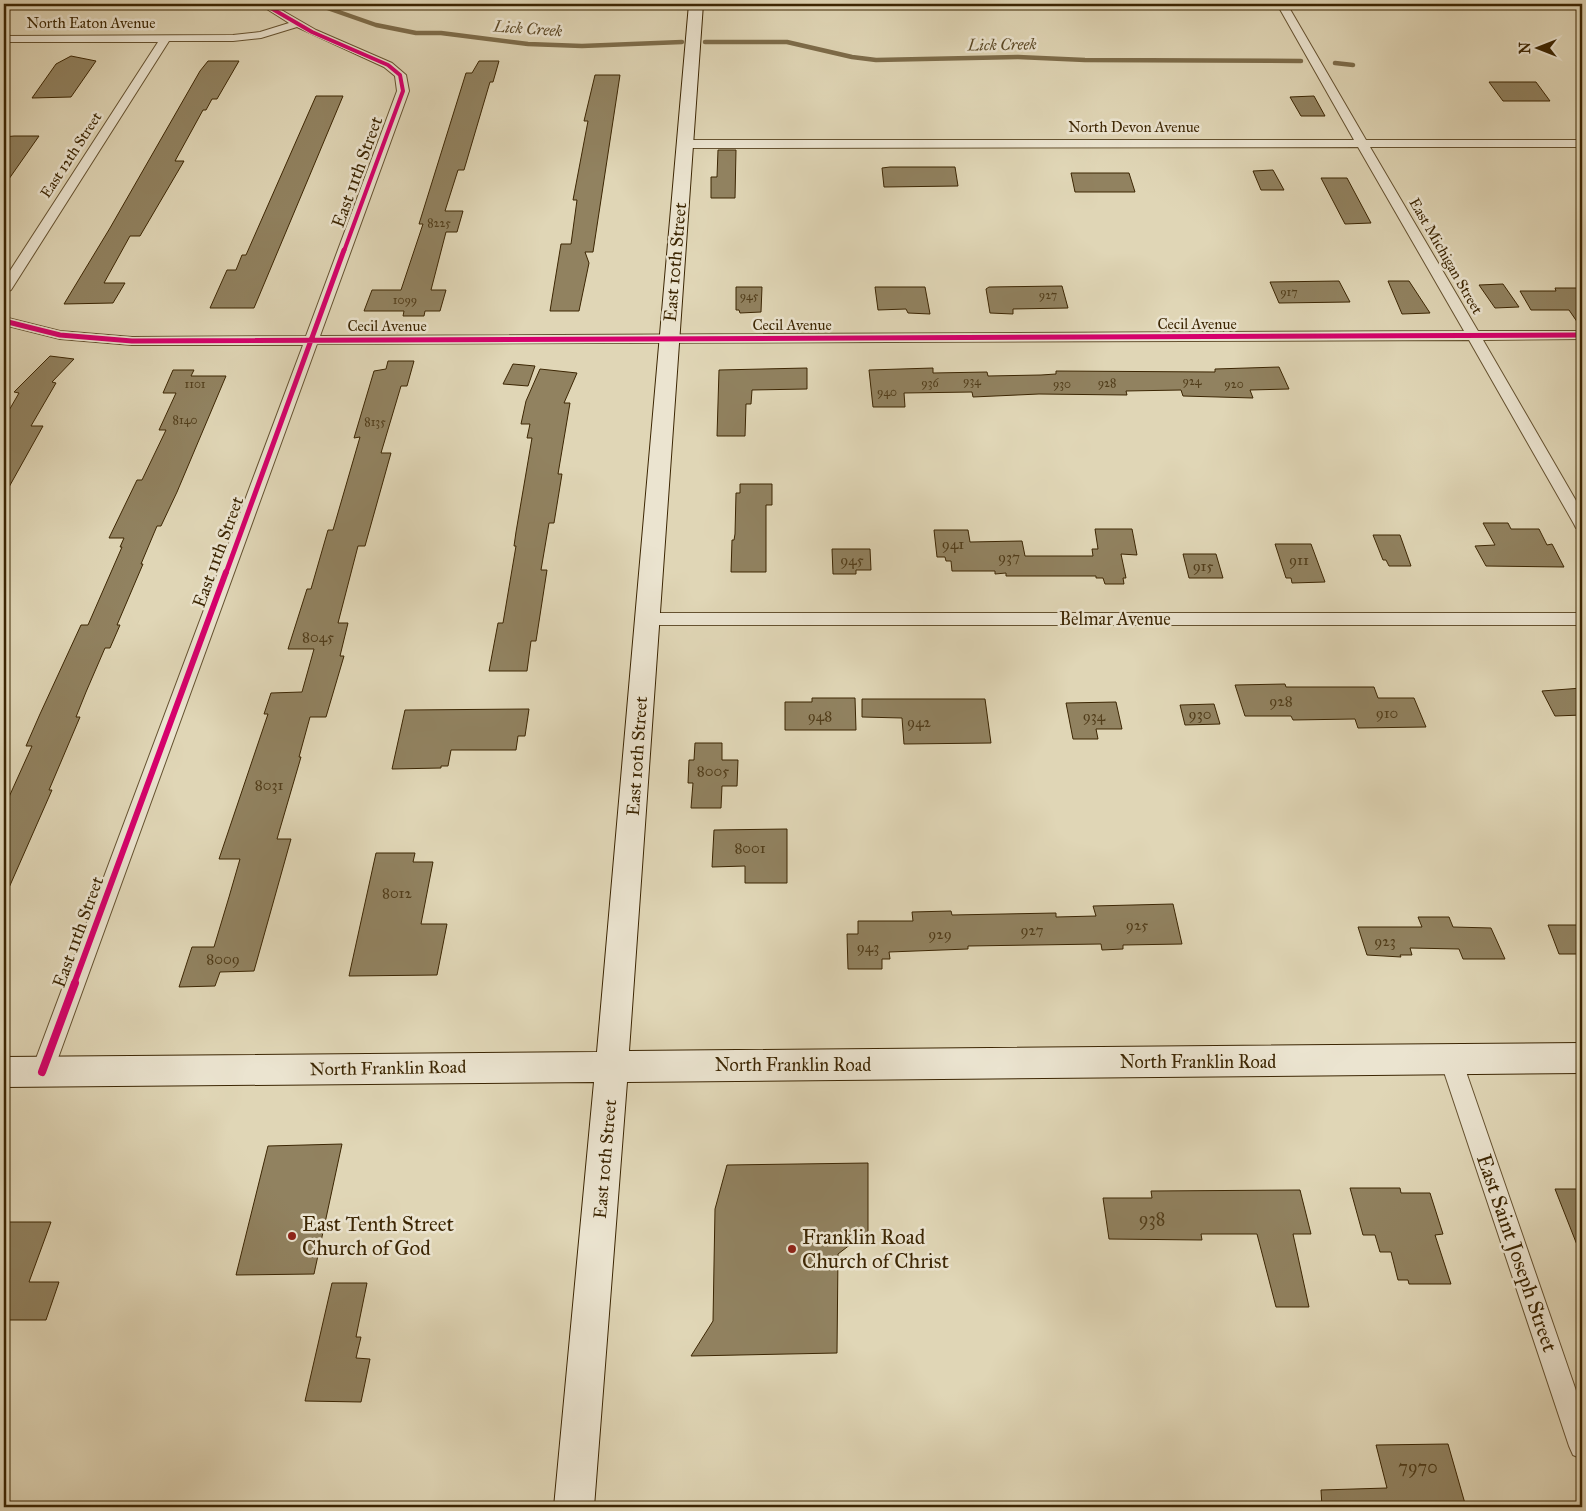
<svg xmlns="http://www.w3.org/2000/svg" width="1586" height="1511" viewBox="0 0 1586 1511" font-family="'IM FELL Great Primer',serif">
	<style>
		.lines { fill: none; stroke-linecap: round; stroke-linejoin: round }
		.stream { stroke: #7d6c4a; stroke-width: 4.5 }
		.building { fill: #918260; stroke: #3c2603 }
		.minor-casing { stroke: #655230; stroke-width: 2 }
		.secondary-casing { stroke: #3c2603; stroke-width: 2 }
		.minor { fill: #ebe4d0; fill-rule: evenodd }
		.secondary { fill: #ebe4d0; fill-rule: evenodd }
		.cycleway-far3-casing { stroke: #ebe4d0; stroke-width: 5.5 }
		.cycleway-far2-casing { stroke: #ebe4d0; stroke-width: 8 }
		.cycleway-far1-casing { stroke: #ebe4d0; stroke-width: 9 }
		.cycleway-casing { stroke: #ebe4d0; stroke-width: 11 }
		.cycleway-far3 { stroke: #d6006c; stroke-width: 4 }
		.cycleway-far2 { stroke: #d6006c; stroke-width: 5 }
		.cycleway-far1 { stroke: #d6006c; stroke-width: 6 }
		.cycleway { stroke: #d6006c; stroke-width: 8 }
		.poi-dot { fill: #8f2418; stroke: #ebe4d0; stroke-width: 2 }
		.labels { text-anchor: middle; stroke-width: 5; stroke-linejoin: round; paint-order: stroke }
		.far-number-label { font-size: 12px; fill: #513d1a }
		.far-street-label { font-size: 15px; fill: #3c2603; stroke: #ebe4d0 }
		.number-label { font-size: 15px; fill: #513d1a }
		.far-water-label { font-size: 16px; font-style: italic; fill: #5c4926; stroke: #ebe4d0 }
		.street-label { font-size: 18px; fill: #3c2603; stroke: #ebe4d0 }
		.near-number-label { font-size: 18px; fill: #513d1a }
		.near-poi-label { font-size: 21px; fill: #3c2603; stroke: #ebe4d0; text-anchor: start }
		.near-street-label { font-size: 21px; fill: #3c2603; stroke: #ebe4d0 }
	</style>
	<rect width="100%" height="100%" fill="#e0d6b6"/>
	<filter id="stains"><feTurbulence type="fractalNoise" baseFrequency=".004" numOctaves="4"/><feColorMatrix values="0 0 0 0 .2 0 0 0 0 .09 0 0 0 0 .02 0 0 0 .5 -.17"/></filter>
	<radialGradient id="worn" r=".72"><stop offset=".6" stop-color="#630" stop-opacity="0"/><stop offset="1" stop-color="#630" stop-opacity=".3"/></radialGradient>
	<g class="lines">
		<!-- stream -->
		<path class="stream" d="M316 4 376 25 416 33H441L528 44 582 46 682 42
			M705 42H787L852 57 876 60 1018 57 1085 60 1301 61
			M1335 63 1353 65"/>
	</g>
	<!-- building -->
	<path class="building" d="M71 56 96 61 71 97 32 98 56 64Z
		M208 61H239L217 99H212L206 110H203L175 161H184L140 236H130L104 283H125L113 303 64 304 110 228 200 71Z
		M479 61H499L493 82H490L464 170H458L445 211H463L457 232H446L431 290H446L440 311H425L424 316H403L404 311H364L372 290H401L423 224H419L466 73H472Z
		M595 75H620L593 252H585L589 263 579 311H550L561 244H571L577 200H573L588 121H584Z
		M1489 82H1536L1550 101H1503Z
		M316 96H343L254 308H210L227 270H236L242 255H246Z
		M1314 96 1325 116H1301L1290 97Z
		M14 136H39L4 186V137Z
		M718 150H736L735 198H711V177H717Z
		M890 167H955L958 186 884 187 882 168Z
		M1273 170 1284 190H1261L1253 171Z
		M1071 173H1129L1135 192H1075Z
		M1321 178H1347L1371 223 1345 224Z
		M1339 281 1350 302 1279 303 1270 282Z
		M1388 281H1409L1430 313 1402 314Z
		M1503 284 1519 307 1495 308 1479 285Z
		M1062 286 1068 308 1013 309V314L990 313 986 289 989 287Z
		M736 287H762L761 312 740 313 739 310H736Z
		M875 287H925L930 314 908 313 906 309 878 310Z
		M1555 288H1582V329L1569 310H1531L1520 291H1556Z
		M50 356 74 359 52 382 56 383 31 426H43L4 496V419L19 393 14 392Z
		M388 361H414L407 386H401L381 453H391L365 546H358L338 623H348L340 656H344L326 717H310L299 757H301L277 839H291L254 971 220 972 215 986 179 987 192 947H214L229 897 240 859H219L268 714H264L271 693 302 692 314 649H288L307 589H311L328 530H333L360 437 354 438 374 371 386 369Z
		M513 364 535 366 528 386 503 384Z
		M1279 367 1289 389 1250 390 1253 398 1183 396 1181 390 1126 391 1127 395 1039 394 973 397 972 392 904 393 905 407H873L869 370 933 368V373L987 372 988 376 1041 375 1056 374V371L1215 372V369Z
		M807 368V389L752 390 751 404H746L745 436H717L719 370Z
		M540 369 577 373 564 403H570L558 474H562L554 523H549L541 570H547L536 641H531L527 671H489L498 623H503L516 546H514L516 532 532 438H527L530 424H521L526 401Z
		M173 370H194L191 376H226L177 492 161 526H157L141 564H143L117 625H120L110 648H105L86 692 76 717H80L49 790H52L4 899V808L32 746H26L40 714 81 625H88L122 547H120L124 538H109L137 480H142L166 430H159L176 393H163Z
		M740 484H772V505H766V572H731L732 540H734L735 534 736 493H740Z
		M1483 523H1508L1511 529H1539L1547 545 1552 544 1564 567 1486 566 1475 546 1495 545Z
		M1095 529H1132L1137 555 1121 554 1126 578H1123L1124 584H1105L1103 578H1096V576H1006V573L995 574V571H952L951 561H946L945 557H937L934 530H968L970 542 1022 541 1025 556H1093L1092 549H1098Z
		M1373 535H1400L1411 566H1389L1386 560H1383Z
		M1275 544H1311L1325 582 1292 583 1291 578H1286Z
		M832 549H870L871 570H856V574H833Z
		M1183 554H1216L1223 578H1189Z
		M1285 684 1286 687H1374L1378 698H1414L1426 727 1358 728 1355 719 1293 720 1291 716H1245L1235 685Z
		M1582 688V715L1555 716 1542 691Z
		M812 698H855L856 730H785V702H812Z
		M862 699H985L991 743 904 744 902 718 862 717Z
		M1116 702 1122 729H1096L1098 739H1073L1066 703Z
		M1214 704 1220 724 1185 725 1180 705Z
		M529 709 525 736H518L516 750H451L448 766H441V768L392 769 405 710Z
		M695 743H722V760H738L737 786H722L721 808H691L693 783H688L689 760H694Z
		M787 829V883H745V866L712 867 714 830Z
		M376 853H415L413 862H433L421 924H447L437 975 349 976Z
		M1173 904 1182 944 1123 945V949L1102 950 1101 944 968 946V949L889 952 890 959H882V969H848L847 934H858V921H913L912 912 951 911 952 915 1056 913V917L1096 916 1093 906Z
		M1418 917H1449L1453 927 1491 928 1505 959H1463L1459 949 1410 948 1412 955H1400L1401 957 1367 955 1358 927H1422Z
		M1548 925H1582V954H1559Z
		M342 1144 314 1274 236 1275 268 1146Z
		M868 1163V1231L838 1254 837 1353 691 1356 713 1321 715 1209 727 1165Z
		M1350 1188H1400L1401 1193H1430L1443 1234 1435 1235 1451 1284H1409L1408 1280H1398L1391 1252H1380L1375 1235H1363Z
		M1555 1189H1582V1255H1581Z
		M1300 1190 1311 1234H1293L1309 1307H1276L1257 1234H1201L1202 1240 1109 1239 1103 1198H1152L1151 1191Z
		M4 1222H51L29 1282H59L46 1320H4Z
		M332 1283H367L356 1337H361L356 1358 370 1359 361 1402 305 1401Z
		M1448 1444 1466 1507H1322L1321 1490 1387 1488 1376 1445Z"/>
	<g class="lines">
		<defs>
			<path id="minor" d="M259 4H271L316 30 392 63 406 75 409 91 320 336 1464 331 1358 147 685 148 679 144 685 140H1354L1277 4H1287L1366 140H1582V147H1370L1478 331H1582V339L1483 340 1582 511V529L1576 528 1574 524 1469 340 317 344 53 1072 50 1079 42 1082 34 1079 31 1072 303 345H132L60 339 4 325V317L60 331 132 337 306 336 397 91 395 76 384 67 297 27 261 38 233 41H169L11 290 4 294V280L158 42H4V36L233 35 260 32 289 23Z
				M647 613H1582V625H647L641 623 638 619 641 615Z
				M1451 1050 1459 1053 1462 1060 1582 1408V1459L1573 1455 1569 1446 1440 1060 1443 1053Z"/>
			<path id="secondary" d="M689 4H703L629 1051 1582 1043V1073L627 1082 594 1507H554L594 1082 4 1087V1057L597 1052Z"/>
		</defs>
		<!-- minor casing -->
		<use href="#minor" class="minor-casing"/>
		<!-- secondary casing -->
		<use href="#secondary" class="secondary-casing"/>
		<!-- minor -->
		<use href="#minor" class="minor"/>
		<!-- secondary -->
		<use href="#secondary" class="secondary"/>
		<defs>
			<path id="cycleway-far3" d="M264 4 312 32 388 65 400 75 403 91 344 251"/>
			<path id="cycleway-far2" d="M4 321 60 335 132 341 1582 335
				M226 573 344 250"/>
			<path id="cycleway-far1" d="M74 984 226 572"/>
			<path id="cycleway" d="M42 1072 75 983"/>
		</defs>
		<!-- cycleway-far3 casing -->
		<use href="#cycleway-far3" class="cycleway-far3-casing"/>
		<!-- cycleway-far2 casing -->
		<use href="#cycleway-far2" class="cycleway-far2-casing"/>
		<!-- cycleway-far1 casing -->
		<use href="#cycleway-far1" class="cycleway-far1-casing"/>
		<!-- cycleway casing -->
		<use href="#cycleway" class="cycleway-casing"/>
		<!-- cycleway-far3 -->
		<use href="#cycleway-far3" class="cycleway-far3"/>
		<!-- cycleway-far2 -->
		<use href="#cycleway-far2" class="cycleway-far2"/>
		<!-- cycleway-far1 -->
		<use href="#cycleway-far1" class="cycleway-far1"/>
		<!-- cycleway -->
		<use href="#cycleway" class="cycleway"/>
	</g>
	<!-- markers -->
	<g class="poi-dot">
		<circle cx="292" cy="1236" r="5"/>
		<circle cx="792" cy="1249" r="5"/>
	</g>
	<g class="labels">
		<!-- far-number labels -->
		<g class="far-number-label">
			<text x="439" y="227">8225</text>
			<text x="1289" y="296">917</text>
			<text x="1048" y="299">927</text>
			<text x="749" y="300">945</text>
			<text x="405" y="304">1099</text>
			<text x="972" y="385">934</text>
			<text x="1192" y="385">924</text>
			<text x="930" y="387">936</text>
			<text x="1107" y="387">928</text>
			<text x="195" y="388">1101</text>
			<text x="1062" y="388">930</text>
			<text x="1234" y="388">920</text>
			<text x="887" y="396">940</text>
			<text x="185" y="424">8140</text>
			<text x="375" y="426">8135</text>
		</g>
		<!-- far-street labels -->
		<g class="far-street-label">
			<text x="91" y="28">North Eaton Avenue</text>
			<text x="1134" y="132">North Devon Avenue</text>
			<text transform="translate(71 155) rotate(-57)" y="5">East 12th Street</text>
			<text transform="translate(1446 256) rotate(60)" y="5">East Michigan Street</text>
			<text x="1197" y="329">Cecil Avenue</text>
			<text x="792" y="330">Cecil Avenue</text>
			<text x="387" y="331">Cecil Avenue</text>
		</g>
		<!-- number labels -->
		<g class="number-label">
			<text x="953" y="549">941</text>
			<text x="1009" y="562">937</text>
			<text x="852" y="565">945</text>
			<text x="1299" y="565">911</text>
			<text x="1203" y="571">915</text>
			<text x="318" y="642">8045</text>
			<text x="1281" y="706">928</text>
			<text x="1387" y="718">910</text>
			<text x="1200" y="719">930</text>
			<text x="820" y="721">948</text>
			<text x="1094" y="721">934</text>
			<text x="919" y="727">942</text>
			<text x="713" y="776">8005</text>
			<text x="269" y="790">8031</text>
			<text x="750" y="853">8001</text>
			<text x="397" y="898">8012</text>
			<text x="1137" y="930">925</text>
			<text x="1032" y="935">927</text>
			<text x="940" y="939">929</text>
			<text x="1385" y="946">923</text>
			<text x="868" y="952">943</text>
			<text x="223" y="964">8009</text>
		</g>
		<!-- far-water labels -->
		<g class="far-water-label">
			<text transform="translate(528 28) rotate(4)" y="6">Lick Creek</text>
			<text transform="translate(1002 44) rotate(-1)" y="6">Lick Creek</text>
		</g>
		<!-- street labels -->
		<g class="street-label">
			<text transform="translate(357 172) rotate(-70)" y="6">East 11th Street</text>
			<text transform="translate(675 262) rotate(-85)" y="6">East 10th Street</text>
			<text transform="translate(218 552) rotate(-70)" y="6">East 11th Street</text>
			<text x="1115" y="625">Belmar Avenue</text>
			<text transform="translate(637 756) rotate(-86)" y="6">East 10th Street</text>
			<text transform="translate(78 932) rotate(-70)" y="6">East 11th Street</text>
			<text x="1198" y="1068">North Franklin Road</text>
			<text x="793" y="1071">North Franklin Road</text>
			<text transform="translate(388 1068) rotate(-1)" y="6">North Franklin Road</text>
			<text transform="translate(605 1159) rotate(-85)" y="6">East 10th Street</text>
		</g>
		<!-- near-number labels -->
		<g class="near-number-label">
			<text x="1152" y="1225">938</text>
			<text x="1418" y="1473">7970</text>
		</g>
		<!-- near-poi labels -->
		<g class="near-poi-label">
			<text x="302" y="1231">East Tenth Street<tspan x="302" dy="24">Church of God</tspan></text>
			<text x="802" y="1244">Franklin Road<tspan x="802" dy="24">Church of Christ</tspan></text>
		</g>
		<!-- near-street labels -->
		<g class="near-street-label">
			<text transform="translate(1517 1253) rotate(71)" y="7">East Saint Joseph Street</text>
		</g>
	</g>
	<!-- margin -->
	<rect width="1586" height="1511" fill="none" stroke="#e0d6b6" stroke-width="20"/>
	<rect x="5" y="5" width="1576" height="1501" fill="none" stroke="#3c2603" stroke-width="2.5"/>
	<rect x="10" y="10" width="1566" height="1491" fill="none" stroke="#3c2603"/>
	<!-- north arrow -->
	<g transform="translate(1538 48) rotate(270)" stroke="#ebe4d0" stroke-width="4" paint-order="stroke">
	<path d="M0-4L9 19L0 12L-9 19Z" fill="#3c2603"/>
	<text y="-8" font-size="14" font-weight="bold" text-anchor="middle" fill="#3c2603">N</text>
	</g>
	<rect width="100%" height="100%" filter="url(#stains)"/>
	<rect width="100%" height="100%" fill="url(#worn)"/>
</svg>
